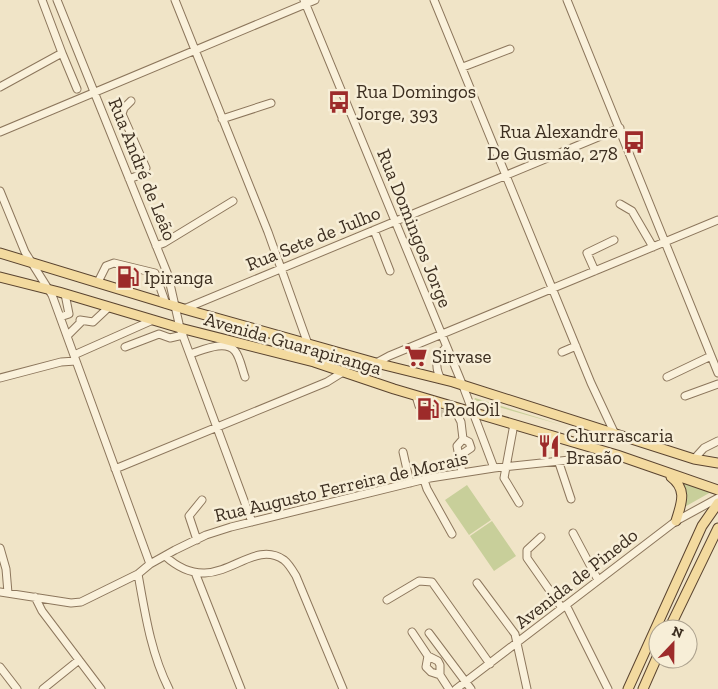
<svg xmlns="http://www.w3.org/2000/svg" width="718" height="689" viewBox="0 0 718 689" font-family="'Zilla Slab',serif">
	<style>
		.green { fill: #c8cf9a }
		.lines { fill: none; stroke-linecap: round; stroke-linejoin: round }
		.minor-tunnel { stroke: #ccc0a6; stroke-width: 7; stroke-dasharray: 7 3.5; stroke-linecap: butt }
		.minor-casing { stroke: #8c765c; stroke-width: 9 }
		.major-casing { stroke: #5a4430; stroke-width: 11 }
		.minor { stroke: #faf1db; stroke-width: 7 }
		.major { stroke: #f3da9f; stroke-width: 9 }
		.labels { text-anchor: middle; stroke-width: 5; stroke-linejoin: round; paint-order: stroke }
		.poi-label { font-size: 19px; fill: #3c2e20; stroke: #f7eed7; text-anchor: start }
		.street-label { font-size: 19px; fill: #3c2e20; stroke: #f7eed7 }
	</style>
	<rect width="100%" height="100%" fill="#f0e4c7"/>
	<!-- green -->
	<path class="green" d="M475 398 562 425 474 400Z
		M680 482 711 492 681 509Z
		M467 485 491 520 469 535 445 500Z
		M492 521 516 556 494 571 470 536Z"/>
	<g class="lines">
		<!-- minor-tunnel -->
		<path class="minor-tunnel" d="M419 406 447 415"/>
		<defs>
			<path id="minor" d="M57 0 168 275 180 328 252 522
				M175 0 268 232 308 344
				M304 0 463 386 494 468
				M434 0 591 383 614 432
				M567 0 718 373
				M62 53 77 89
				M463 67 510 49
				M0 87 62 53 42 0
				M222 119 271 103
				M0 132 315 0
				M129 179 142 174 146 168 122 114 124 108 131 101
				M0 191 25 252 52 295 150 564
				M620 204 632 211 653 247
				M374 230 390 271
				M156 246 164 243 233 201
				M595 271 587 253 614 240
				M98 282 106 266 114 263 155 273 166 304
				M184 309 620 128
				M60 317 69 314 65 294
				M80 320 93 322 109 307
				M67 336 82 321
				M125 347 159 334 170 338 183 335
				M562 352 576 346
				M190 354C201 351 225 339 235 351 240 357 242 369 245 377
				M74 355 153 320
				M376 363 389 356 718 220
				M667 377 711 356
				M0 378 61 362 76 361
				M441 379C434 366 436 358 446 347
				M416 396 419 406
				M685 396 718 384
				M455 410 461 422 463 439 457 446 462 473
				M514 424 504 478 519 503
				M403 452 410 483
				M459 456 471 448 469 442 463 439
				M694 459 704 448 718 441
				M559 463 571 499
				M115 469 327 382 343 372
				M424 480 427 489 452 534
				M573 533 598 580
				M541 537 527 550V558L562 608
				M197 540 189 516 202 500
				M0 548 6 569 8 593
				M165 556C217 603 248 535 284 560 289 564 293 571 296 576L343 689
				M138 574C145 613 151 654 169 689
				M196 575 241 689
				M477 583 515 634 527 689
				M0 592 71 603 81 602 138 574 150 564 175 550 206 535 231 527 430 478 494 468 617 455
				M35 597 42 611 101 689
				M387 600 419 581 432 582 490 664
				M566 605 608 689
				M412 632 428 656 438 661 440 665V675L449 689
				M429 633 471 689
				M428 656 426 667 431 672 440 675
				M0 667 17 689
				M43 689 79 660
				M456 689 676 521 718 498"/>
			<path id="major" d="M0 253 184 309 376 363 453 382 694 459 718 463
				M0 277 59 292 180 328 314 362 394 389 617 455 718 490
				M671 477C688 490 681 504 676 521
				M669 629 718 528
				M628 689 702 526 718 503
				M643 689 658 655"/>
		</defs>
		<!-- minor casing -->
		<use href="#minor" class="minor-casing"/>
		<!-- major casing -->
		<use href="#major" class="major-casing"/>
		<!-- minor -->
		<use href="#minor" class="minor"/>
		<!-- major -->
		<use href="#major" class="major"/>
	</g>
	<!-- icons -->
	<defs>
		<symbol id="bus-bare" viewBox="-9 -9 18 18"><path d="M-5-6H5V4H4V6H2V4H-2V6H-4V4H-5ZM-3.5-4V0h7V-4ZM-3.5 1.2v1.5H-2V1.2ZM2 1.2v1.5H3.5V1.2Z" fill="#9d2b2a" stroke="#f7eed7" stroke-width="2.5" paint-order="stroke"/></symbol>
		<symbol id="fuel-bare" viewBox="-9 -9 18 18"><path d="M-5.5-6h7V0h2V4h1.3V-2.5L3-4.5l.8-.8L6-3V5H2.5V1h-1V6h-7ZM-4.2-4.7v3.2H.2V-4.7Z" fill="#9d2b2a" stroke="#f7eed7" stroke-width="2.5" paint-order="stroke"/></symbol>
		<symbol id="supermarket-bare" viewBox="-9 -9 18 18"><path d="M-6-5.5h2.5l.6 2H6L4.5 2H-2.5L-4.4-4H-6ZM-1.5 3.2a1.3 1.3 0 1 0 .1 0ZM3 3.2a1.3 1.3 0 1 0 .1 0Z" fill="#9d2b2a" stroke="#f7eed7" stroke-width="2.5" paint-order="stroke"/></symbol>
		<symbol id="restaurant-bare" viewBox="-9 -9 18 18"><path d="M-5-6h1v4h1v-4h1v4h1v-4h1v5L-1.5 .5V6h-2V.5L-5-1ZM5-6V6H3V1.5H1.5Q1.5-4 5-6Z" fill="#9d2b2a" stroke="#f7eed7" stroke-width="2.5" paint-order="stroke"/></symbol>
	</defs>
	<g fill-rule="evenodd">
		<use href="#bus-bare" x="323" y="86" width="32" height="32"/>
		<use href="#bus-bare" x="618" y="126" width="32" height="32"/>
		<use href="#fuel-bare" x="112" y="261" width="32" height="32"/>
		<use href="#supermarket-bare" x="400" y="340" width="32" height="32"/>
		<use href="#fuel-bare" x="412" y="393" width="32" height="32"/>
		<use href="#restaurant-bare" x="533" y="430" width="32" height="32"/>
	</g>
	<g class="labels">
		<!-- poi labels -->
		<g class="poi-label">
			<text x="356" y="98">Rua Domingos<tspan x="356" dy="22">Jorge, 393</tspan></text>
			<text x="618" y="138" text-anchor="end">Rua Alexandre<tspan x="618" dy="22">De Gusmão, 278</tspan></text>
			<text x="144" y="284">Ipiranga</text>
			<text x="432" y="363">Sirvase</text>
			<text x="444" y="416">RodOil</text>
			<text x="566" y="442">Churrascaria<tspan x="566" dy="22">Brasão</tspan></text>
		</g>
		<!-- street labels -->
		<g class="street-label">
			<text transform="translate(143 169) rotate(68)" y="7">Rua André de Leão</text>
			<text transform="translate(415 228) rotate(68)" y="7">Rua Domingos Jorge</text>
			<text transform="translate(313 238) rotate(-22)" y="7">Rua Sete de Julho</text>
			<text transform="translate(293 343) rotate(16)" y="7">Avenida Guarapiranga</text>
			<text transform="translate(341 486) rotate(-13)" y="7">Rua Augusto Ferreira de Morais</text>
			<text transform="translate(576 578) rotate(-38)" y="7">Avenida de Pinedo</text>
		</g>
	</g>
	<!-- north arrow -->
	<g transform="translate(673 644) rotate(22)"><circle r="24" fill="#f7eed7" stroke="#aca18e"/>
	<path d="M0-4L9 19L0 12L-9 19Z" fill="#9d2b2a"/>
	<text y="-8" font-size="14" font-weight="bold" text-anchor="middle" fill="#3c2e20">N</text>
	</g>
</svg>
